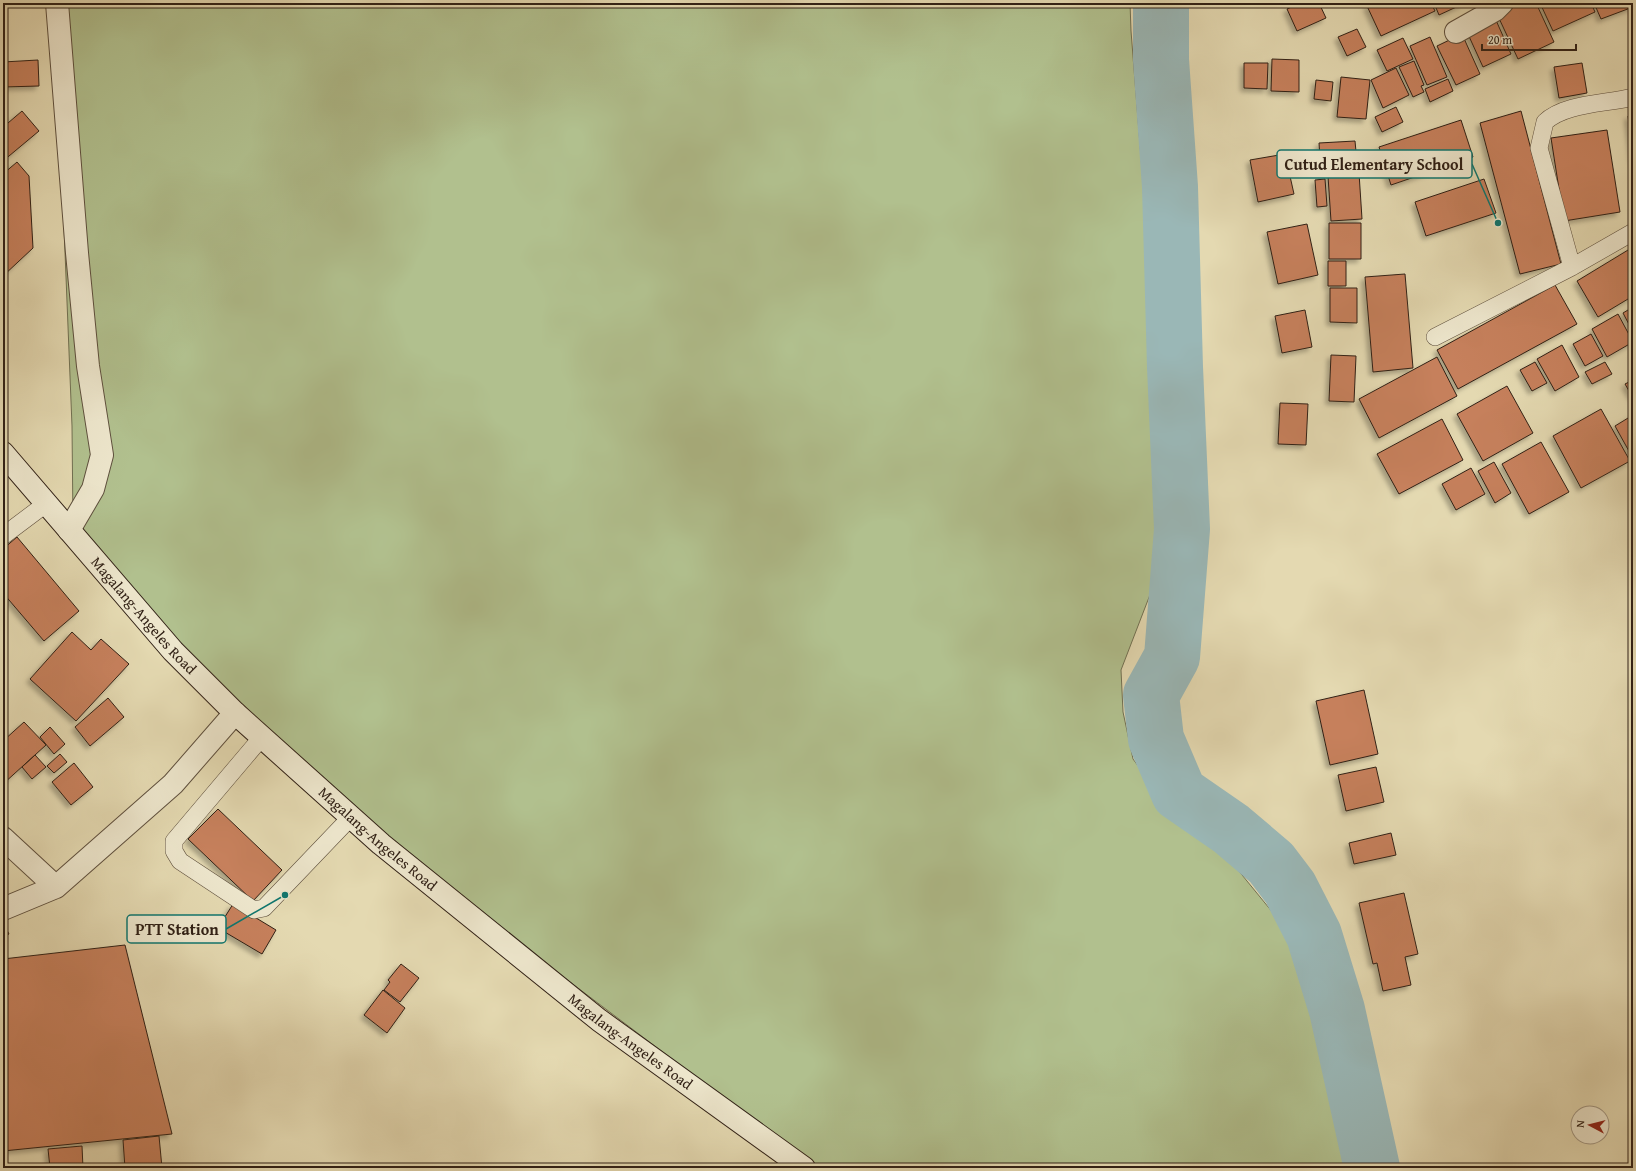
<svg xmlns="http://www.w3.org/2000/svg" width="1636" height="1171" viewBox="0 0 1636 1171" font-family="'Gentium Book Plus',serif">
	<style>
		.green { fill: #b1c08e; stroke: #717052 }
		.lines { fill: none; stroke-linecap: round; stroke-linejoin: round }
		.river { stroke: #9ab7b6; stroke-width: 56 }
		.building { fill: #c6805b; stroke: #312116; filter: url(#shadow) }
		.service-casing { stroke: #5e4f3d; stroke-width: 18 }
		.minor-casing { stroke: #5e4f3d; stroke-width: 24 }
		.secondary-casing { stroke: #312116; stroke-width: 24 }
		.service { stroke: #ede6cc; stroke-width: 17 }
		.minor { stroke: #ede6cc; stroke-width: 22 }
		.secondary { stroke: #ede6cc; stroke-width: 22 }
		.labels { text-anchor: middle; stroke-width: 3; stroke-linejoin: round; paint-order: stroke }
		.street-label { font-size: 15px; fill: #312116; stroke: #ede6cc }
		.leader { fill: none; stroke: #0f766e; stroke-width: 1.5 }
		.callout-dot { fill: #0f766e; stroke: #ede6cc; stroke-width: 1.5 }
		.callout { fill: #ede6cc; stroke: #0f766e; stroke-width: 1.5 }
		.callout-label { font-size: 16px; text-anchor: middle; font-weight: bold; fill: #312116 }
	</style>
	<defs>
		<filter id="shadow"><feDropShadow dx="-3.5" dy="3.5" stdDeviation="2" flood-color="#0004"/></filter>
	</defs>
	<rect width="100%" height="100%" fill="#e4d9b1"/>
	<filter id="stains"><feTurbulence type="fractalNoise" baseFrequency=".005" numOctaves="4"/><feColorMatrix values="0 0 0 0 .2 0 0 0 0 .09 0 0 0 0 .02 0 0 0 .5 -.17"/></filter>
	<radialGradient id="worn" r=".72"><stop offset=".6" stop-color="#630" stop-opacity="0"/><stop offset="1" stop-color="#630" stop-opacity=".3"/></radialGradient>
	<!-- green -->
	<path class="green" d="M55 3H1130L1131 31 1168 498 1163 561 1121 670 1123 712 1133 759 1172 812 1229 859 1287 930 1316 993 1341 1098 1353 1168H821L709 1087 517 942 372 825 222 690 73 524 72 426Z"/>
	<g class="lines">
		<!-- river -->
		<path class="river" d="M1161 3V60L1170 187 1175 367 1182 529 1172 657 1151 695 1156 739 1179 793 1231 829 1271 863 1290 888 1314 935 1337 1010 1372 1168"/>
	</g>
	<!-- building -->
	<path class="building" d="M1300 3H1319L1326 18 1297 31 1287 9Z
		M1373 3H1431L1435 11 1381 36 1367 6Z
		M1434 3H1465L1439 15Z
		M1521 3H1536L1554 42 1518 59 1497 14Z
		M1540 3H1591L1595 12 1553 31Z
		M1594 3H1633V7L1601 19Z
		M1495 18 1511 54 1483 67 1467 32Z
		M1357 29 1366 47 1347 56 1338 37Z
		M1462 34 1480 74 1456 85 1437 46Z
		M1430 37 1447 77 1427 85 1410 46Z
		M1403 38 1413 59 1387 71 1377 50Z
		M1272 59 1299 60V92L1271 91Z
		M38 60 39 86 3 87V62Z
		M1414 61 1424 85 1421 86 1424 92 1413 97 1399 67Z
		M1244 63H1268L1267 89 1244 88Z
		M1582 63 1587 93 1559 98 1554 67Z
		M1396 68 1409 95 1383 108 1371 80Z
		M1341 77 1370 80 1366 119 1337 117Z
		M1448 79 1453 91 1430 102 1425 89Z
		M1316 80 1333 82 1331 101 1314 99Z
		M1396 107 1403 122 1382 132 1375 117Z
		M22 111 39 131 3 161V117L8 123Z
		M1521 111 1561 264 1520 274 1480 123Z
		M1628 116H1633V159Z
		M1461 120 1473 157 1391 185 1379 147Z
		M1607 130 1620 212 1564 221 1551 138Z
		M1355 141 1358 173 1321 175 1319 143Z
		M1285 154 1294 194 1258 202 1250 160Z
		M17 162 29 176 33 248 3 276V174Z
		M1359 173 1362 219 1331 221 1328 176Z
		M1325 179 1327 206 1317 207 1315 180Z
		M1484 179 1496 213 1426 236 1415 202Z
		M1329 223H1361V259H1329Z
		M1307 224 1318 275 1278 284 1267 232Z
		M1633 247V296L1598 317 1577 281Z
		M1328 261H1346V286H1328Z
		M1405 274 1413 368 1373 372 1365 277Z
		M1555 285 1577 324 1458 389 1437 350Z
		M1330 288H1357V323L1330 322Z
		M1633 307V332L1623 313Z
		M1305 310 1312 347 1282 353 1275 316Z
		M1618 314 1633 342 1607 357 1592 329Z
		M1591 334 1603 356 1585 366 1573 344Z
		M1562 345 1579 377 1555 391 1537 359Z
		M1331 355 1356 356 1354 402 1329 401Z
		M1437 357 1457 396 1379 438 1359 399Z
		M1535 362 1547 383 1532 391 1520 370Z
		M1605 362 1612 374 1592 384 1585 372Z
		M1633 380V398L1625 384Z
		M1507 386 1533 433 1483 461 1457 414Z
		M1280 403 1308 404 1306 445 1278 444Z
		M1601 409 1630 461 1581 488 1553 436Z
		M1633 415V451L1630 453 1615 426Z
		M1442 419 1463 460 1399 494 1377 454Z
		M1541 442 1569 492 1529 514 1502 464Z
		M1494 462 1511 493 1495 503 1478 471Z
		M1471 468 1485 494 1456 510 1442 484Z
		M17 537 79 611 44 641 3 593V549Z
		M72 632 91 650 101 639 129 664 76 721 30 679Z
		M1364 690 1378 754 1330 765 1316 701Z
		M108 698 124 717 90 746 75 727Z
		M24 722 46 745 3 784V741Z
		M50 727 65 744 54 754 40 737Z
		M60 754 67 762 54 773 47 766Z
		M35 755 46 767 32 779 22 767Z
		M74 763 93 787 71 805 52 782Z
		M1376 767 1384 802 1346 811 1338 775Z
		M218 809 282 870 253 901 188 839Z
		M1391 833 1396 855 1354 864 1349 843Z
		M1404 893 1418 954 1405 957 1411 985 1383 991 1377 963 1373 964 1359 903Z
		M233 904 276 930 262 954 218 928Z
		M3 923 9 934 3 937Z
		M125 945 172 1134 3 1151V959Z
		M401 964 419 978 400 1002 384 990 390 982 388 980Z
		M383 990 405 1008 387 1033 364 1015Z
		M159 1136 162 1168H125L123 1140Z
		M82 1146 83 1168H50L48 1149Z"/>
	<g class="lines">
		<defs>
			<path id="service" d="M1572 267 1539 148 1545 122C1565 103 1606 104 1633 97
				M1435 337 1572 267 1633 232
				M3 536 47 503
				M262 737 174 841V851L180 861 254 910 264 908 351 817"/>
			<path id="minor" d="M57 3 77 253 88 366 102 455 93 489 69 530
				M1456 32 1495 10 1502 3
				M3 838 56 887
				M3 909 56 887 173 784 235 713"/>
			<g id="secondary">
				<path id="s1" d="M3 453 173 651 235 713 381 844 599 1020 804 1168"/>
			</g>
		</defs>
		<!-- service casing -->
		<use href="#service" class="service-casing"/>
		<!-- minor casing -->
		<use href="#minor" class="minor-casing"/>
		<!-- secondary casing -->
		<use href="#secondary" class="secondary-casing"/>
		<!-- service -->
		<use href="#service" class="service"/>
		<!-- minor -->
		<use href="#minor" class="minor"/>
		<!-- secondary -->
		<use href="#secondary" class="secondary"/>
	</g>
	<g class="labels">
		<!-- street labels -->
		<g class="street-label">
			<text dy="5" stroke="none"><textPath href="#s1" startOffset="215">Magalang-Angeles Road</textPath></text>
			<text dy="5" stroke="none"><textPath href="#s1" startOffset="539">Magalang-Angeles Road</textPath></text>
			<text dy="5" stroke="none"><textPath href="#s1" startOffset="863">Magalang-Angeles Road</textPath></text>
		</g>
	</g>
	<!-- callouts -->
	<path class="leader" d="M1498 223L1472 164M285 895L226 929"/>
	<g class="callout-dot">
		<circle cx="1498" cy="223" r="4"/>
		<circle cx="285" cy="895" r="4"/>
	</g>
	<g class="callout">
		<rect x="1277" y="150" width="195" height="28" rx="4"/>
		<rect x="127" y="915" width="99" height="28" rx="4"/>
	</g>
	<g class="callout-label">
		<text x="1374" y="170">Cutud Elementary School</text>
		<text x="177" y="935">PTT Station</text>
	</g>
	<!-- margin -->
	<rect width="1636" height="1171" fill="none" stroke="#e4d9b1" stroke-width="16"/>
	<rect x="4" y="4" width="1628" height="1163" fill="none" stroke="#312116" stroke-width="2"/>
	<rect x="8" y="8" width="1620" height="1155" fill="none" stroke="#312116"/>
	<!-- north arrow -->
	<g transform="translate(1590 1125) rotate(277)"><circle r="19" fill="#ede6cc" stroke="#a29783"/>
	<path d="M0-3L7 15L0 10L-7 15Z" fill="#8f2418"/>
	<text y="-6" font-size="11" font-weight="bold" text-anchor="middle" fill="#312116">N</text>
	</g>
	<!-- scale -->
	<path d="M1482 44v6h94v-6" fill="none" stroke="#312116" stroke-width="2"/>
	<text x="1488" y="44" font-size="12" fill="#312116" stroke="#ede6cc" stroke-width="3" paint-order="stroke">20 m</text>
	<rect width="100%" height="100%" filter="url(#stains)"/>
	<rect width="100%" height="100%" fill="url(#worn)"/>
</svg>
